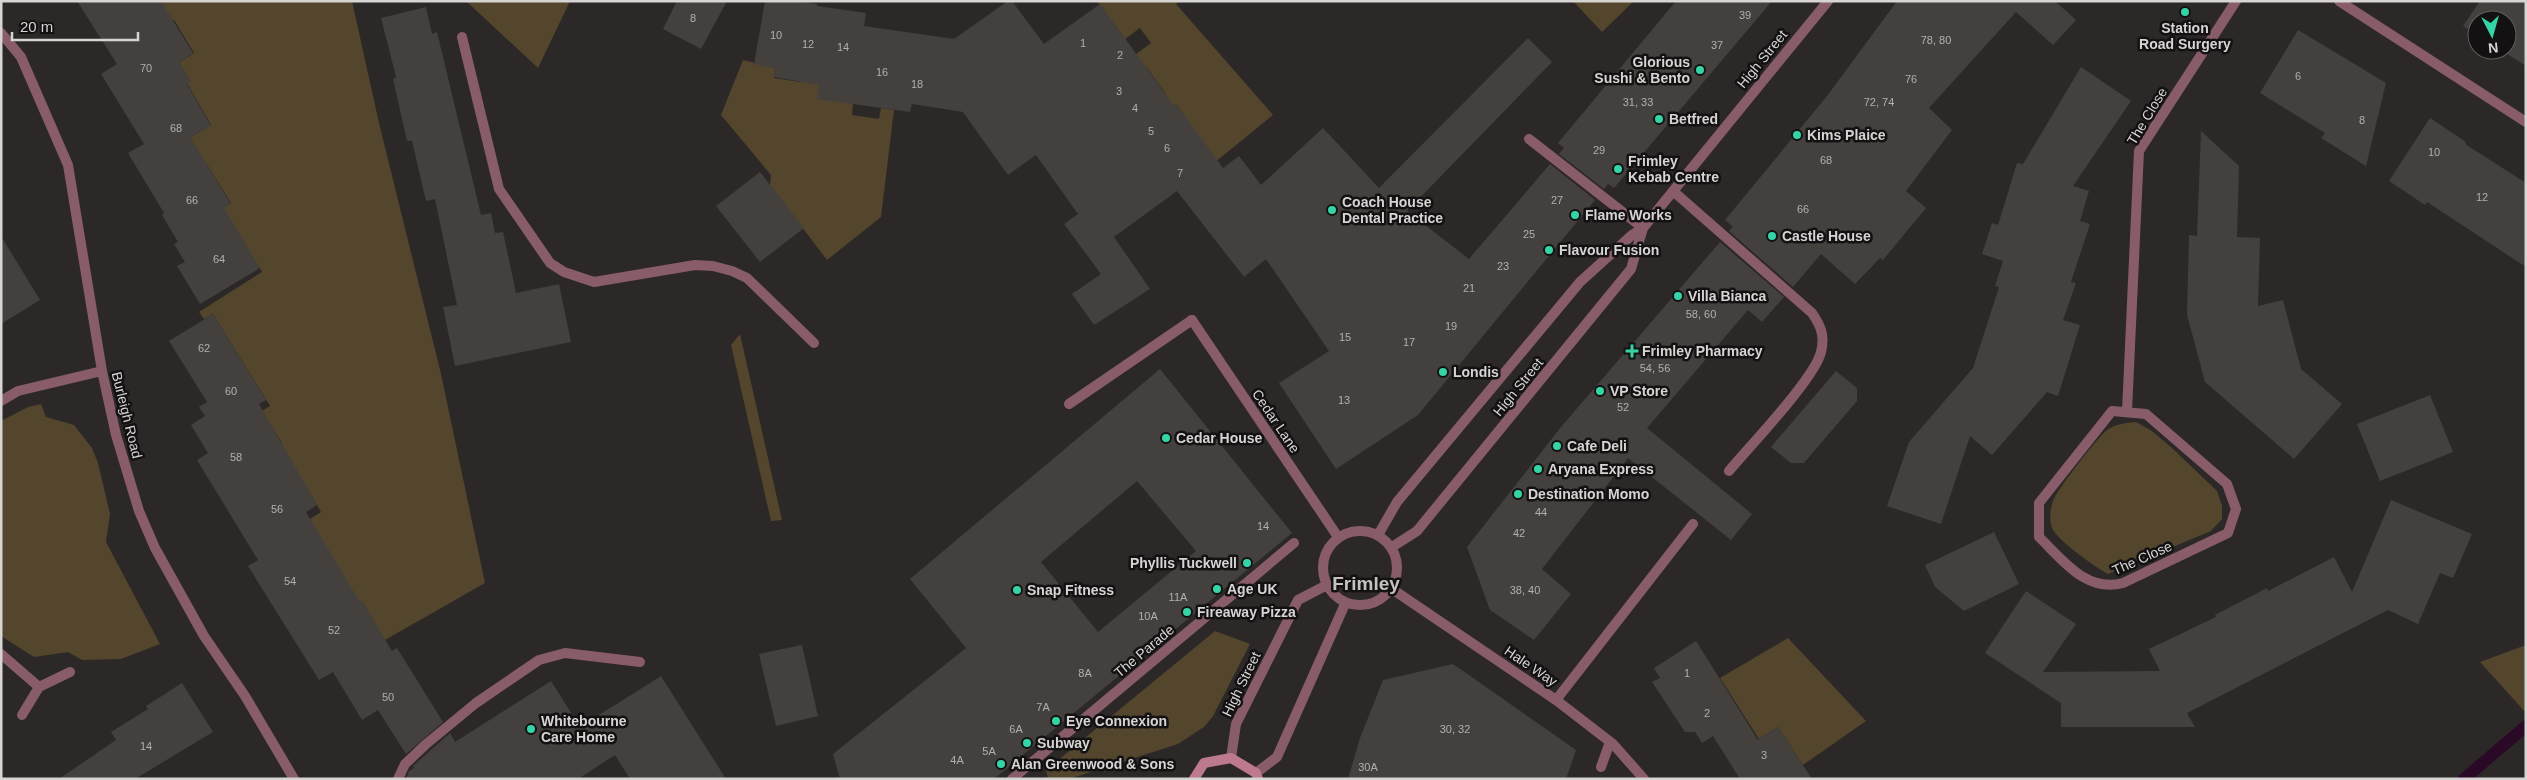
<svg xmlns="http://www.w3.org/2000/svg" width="2527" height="780" viewBox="0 0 2527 780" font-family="Helvetica,sans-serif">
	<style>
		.green { fill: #53462d }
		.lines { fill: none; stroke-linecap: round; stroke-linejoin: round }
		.stream { stroke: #2a0926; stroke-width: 12 }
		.building { fill: #43403d; fill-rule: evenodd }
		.service { stroke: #885d69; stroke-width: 10 }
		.pedestrian { stroke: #885d69; stroke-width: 10 }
		.minor { stroke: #885d69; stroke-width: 10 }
		.tertiary { stroke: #885d69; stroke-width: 10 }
		.secondary { stroke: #bd7a8d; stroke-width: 10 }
		.poi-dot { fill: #35d4a7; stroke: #131111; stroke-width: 2 }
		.labels { text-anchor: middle; stroke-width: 5; stroke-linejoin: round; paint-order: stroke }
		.number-label { font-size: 11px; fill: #b2afae }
		.poi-label { font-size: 14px; font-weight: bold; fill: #d7d4d4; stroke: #131111; text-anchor: start }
		.street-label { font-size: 14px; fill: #d7d4d4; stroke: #131111 }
		.district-label { font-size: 19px; font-weight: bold; fill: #c7c1c0; stroke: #131111 }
	</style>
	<rect width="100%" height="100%" fill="#2c2827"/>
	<!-- green -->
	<path class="green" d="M161 1H352L379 123 441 374 485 583 385 640 362 601 341 614 310 519 321 512 306 486 267 454 282 443 262 411 270 406 213 314 204 319 199 312 262 272 249 251 212 216 231 203 206 163 179 144 211 125 187 83 190 81 179 62 194 53 174 20 158 30Z
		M466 1H570L538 68Z
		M1097 1H1179L1176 4 1273 115 1214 163 1177 105 1159 117 1150 104 1165 93 1147 68 1130 81 1120 66 1151 43 1140 28 1125 39Z
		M1573 1H1634L1602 32Z
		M743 60 775 68 774 78 800 82 802 73 853 103 852 115 879 119 881 108 894 110 881 217 827 260 770 185 771 175 721 115Z
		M740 334 782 520 771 521 731 345Z
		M41 404 46 417 74 425 92 448 98 463 110 514 106 542 160 644 121 659 82 660 68 652 34 657 1 636V421L28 407Z
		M2136 422 2152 431 2171 447 2217 491 2222 506V519L2211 531 2108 574C2095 567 2058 541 2052 528 2049 520 2050 509 2053 501 2057 490 2097 438 2106 431 2114 424 2126 423 2136 422Z
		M1215 631 1250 644 1213 716 1204 727 1178 744 1069 779H1048L1046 770Z
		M1788 638 1866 721 1803 765 1778 727 1759 739 1720 678Z
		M2526 645V713L2480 662Z"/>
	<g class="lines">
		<!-- stream -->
		<path class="stream" d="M2464 779 2526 726"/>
	</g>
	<!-- building -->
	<path class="building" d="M77 1H161L193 53 179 62 190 81 187 84 211 126 190 137 231 204 224 208 260 268 200 304 177 266 185 262 174 244 178 242 162 215 164 213 128 153 144 144 101 74 117 64Z
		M677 1H727L701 49 663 29Z
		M765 1H797L817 4V6L866 13 864 26 954 39 1008 1H1012L1044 44 1100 4 1174 106 1176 104 1223 168 1239 156 1261 185 1323 128 1379 188 1528 38 1552 62 1407 211 1469 259 1550 164 1595 200 1418 415 1336 469 1279 383 1329 351 1266 259 1244 277 1177 191 1114 237 1150 289 1094 325 1072 294 1101 274 1064 224 1078 214 1036 155 1008 175 963 112 912 104 910 112 817 99 819 85 774 77 775 68 754 64Z
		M1676 1H1772L1614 188 1608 184 1604 189 1559 154 1564 148 1558 143Z
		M1897 1H2055L2076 20 2053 45 2016 12 1929 108 1952 130 1906 191 1926 208 1883 260 1880 258 1855 284 1821 254 1793 287 1729 231 1733 227 1725 220 1827 96Z
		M2480 1H2526V66L2501 50H2507V20H2477V35L2463 26Z
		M426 7 432 34 437 32 481 215 491 213 495 233 503 232 516 293 559 284 571 342 455 366 443 307 457 305 435 199 426 201 412 141H407L393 79 396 77 381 18Z
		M2298 30 2386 83 2366 166 2321 138 2325 133 2260 93Z
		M2081 67 2131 101 2073 186 2089 191 2080 221 2090 224 2071 282 2076 283 2063 320 2080 325 2058 396 2047 392 1992 455 1970 436 1941 524 1887 506 1909 442 1973 368 1999 287 1995 286 2003 261 1982 254 1992 223 1998 225 2017 163 2023 164Z
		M2430 118 2466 142 2465 144 2526 183V267L2427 202 2425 205 2389 181Z
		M2201 131 2239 166 2237 237 2260 238 2258 306 2283 300 2301 369 2342 404 2294 459 2205 382 2187 315 2189 235 2197 236Z
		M760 172 804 228 760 262 716 206Z
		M1 236 40 300 1 324Z
		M1720 242 1784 297 1762 322 1748 310 1647 428 1752 514 1731 540 1628 458 1542 569 1571 594 1534 640 1490 610 1467 547 1561 427Z
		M213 314 266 400 259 404 317 505 306 512 360 602 362 601 392 651 397 648 443 722 406 754 378 710 362 720 333 672 319 680 248 566 258 560 197 460 208 453 191 425 205 416 199 407 207 402 169 341Z
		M1160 369 1292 533 994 779H840L833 754 966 648 910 579ZM1137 481 1196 551 1098 632 1041 562Z
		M1836 371 1857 388V401L1804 463H1791L1771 447Z
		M2430 395 2453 452 2380 481 2357 424Z
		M2391 500 2472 534 2453 578 2440 573 2418 624 2388 610 2187 713 2195 727H2061V703L1985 653 2026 591 2076 624 2043 672 2160 671 2149 649 2216 617 2215 615 2267 588 2268 591 2334 557 2352 592Z
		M1994 532 2019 584 1964 611 1935 587 1925 565Z
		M1696 641 1758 740 1778 727 1812 779H1740L1713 736 1702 743 1695 732H1685L1652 682 1660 678 1654 668Z
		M802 645 818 716 776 726 759 654Z
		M1453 664 1576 750 1566 779H1348L1360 738 1383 680Z
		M661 676 726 779H630L615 755 578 779H406L409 771 414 768 413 766 450 733 455 742 551 681 580 727Z
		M182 683 213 732 135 779H59L116 740 111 732 148 709 146 706Z"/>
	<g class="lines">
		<!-- service -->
		<path class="service" d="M462 37 499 189 550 263 564 272 594 282 695 265 713 266 732 271 747 278 814 343
			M1529 139 1643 228
			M1673 191 1812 313C1821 326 1825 336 1821 352 1815 378 1749 447 1729 471
			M1069 404 1192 320
			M1556 700 1693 524
			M1601 767 1610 742
			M398 779 405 764 425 745 476 703 539 660 565 653 640 662"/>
		<!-- pedestrian -->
		<path class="pedestrian" d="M1012 779 1294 543"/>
		<!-- minor -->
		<path class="minor" d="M2339 1 2526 122
			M1 33 21 57 68 165 102 371 116 435 139 511 155 548 204 636 245 696 294 779
			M1192 320 1338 537
			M1 401 18 391 102 371
			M2112 411 2146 414 2227 484 2236 509 2228 533 2123 583C2086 593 2063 560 2039 537V503Z
			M2127 411 2139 151 2236 1
			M1392 589 1556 700 1613 744 1644 779
			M1 654 39 687
			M22 715 39 687 70 672"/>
		<!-- tertiary -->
		<path class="tertiary" d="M1323 568a37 37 0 1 1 74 0a37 37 0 1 1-74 0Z
			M1378 535 1397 502 1580 282 1632 235 1643 228 1828 1
			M1392 547 1417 531 1631 269 1643 228
			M1231 758 1236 724 1298 600 1325 586
			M1256 773 1277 757 1345 604"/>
		<!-- secondary -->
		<path class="secondary" d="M1194 779 1204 763 1231 758 1256 773 1258 779"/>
	</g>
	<!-- markers -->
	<g class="poi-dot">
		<circle cx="2185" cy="12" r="5"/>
		<circle cx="1700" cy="70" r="5"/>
		<circle cx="1659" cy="119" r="5"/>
		<circle cx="1797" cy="135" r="5"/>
		<circle cx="1618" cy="169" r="5"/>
		<circle cx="1332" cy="210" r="5"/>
		<circle cx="1575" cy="215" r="5"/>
		<circle cx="1772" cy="236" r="5"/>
		<circle cx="1549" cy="250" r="5"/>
		<circle cx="1678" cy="296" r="5"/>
		<path d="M1629.5 343.5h5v5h5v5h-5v5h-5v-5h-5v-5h5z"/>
		<circle cx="1443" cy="372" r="5"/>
		<circle cx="1600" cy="391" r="5"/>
		<circle cx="1166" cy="438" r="5"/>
		<circle cx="1557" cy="446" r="5"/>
		<circle cx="1538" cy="469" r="5"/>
		<circle cx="1518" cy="494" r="5"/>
		<circle cx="1247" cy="563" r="5"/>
		<circle cx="1217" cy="589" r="5"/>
		<circle cx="1017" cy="590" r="5"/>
		<circle cx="1187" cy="612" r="5"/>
		<circle cx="1056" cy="721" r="5"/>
		<circle cx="531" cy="729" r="5"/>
		<circle cx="1027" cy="743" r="5"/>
		<circle cx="1001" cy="764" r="5"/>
	</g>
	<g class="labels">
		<!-- number labels -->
		<g class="number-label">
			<text x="1745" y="19">39</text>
			<text x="693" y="22">8</text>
			<text x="776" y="39">10</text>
			<text x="1936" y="44">78, 80</text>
			<text x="1083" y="47">1</text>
			<text x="808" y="48">12</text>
			<text x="1717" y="49">37</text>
			<text x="843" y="51">14</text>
			<text x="1120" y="59">2</text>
			<text x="146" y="72">70</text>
			<text x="882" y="76">16</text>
			<text x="2298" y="80">6</text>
			<text x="1911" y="83">76</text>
			<text x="917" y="88">18</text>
			<text x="1119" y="95">3</text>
			<text x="1638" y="106">31, 33</text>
			<text x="1879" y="106">72, 74</text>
			<text x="1135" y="112">4</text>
			<text x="2362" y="124">8</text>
			<text x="176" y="132">68</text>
			<text x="1151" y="135">5</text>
			<text x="1167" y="152">6</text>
			<text x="1599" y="154">29</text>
			<text x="2434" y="156">10</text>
			<text x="1826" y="164">68</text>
			<text x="1180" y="177">7</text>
			<text x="2482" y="201">12</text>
			<text x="192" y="204">66</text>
			<text x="1557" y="204">27</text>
			<text x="1803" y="213">66</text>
			<text x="1529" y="238">25</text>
			<text x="219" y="263">64</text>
			<text x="1503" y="270">23</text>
			<text x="1469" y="292">21</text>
			<text x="1701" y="318">58, 60</text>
			<text x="1451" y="330">19</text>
			<text x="1345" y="341">15</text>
			<text x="1409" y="346">17</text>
			<text x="204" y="352">62</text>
			<text x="1655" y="372">54, 56</text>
			<text x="231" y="395">60</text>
			<text x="1344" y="404">13</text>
			<text x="1623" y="411">52</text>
			<text x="236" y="461">58</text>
			<text x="277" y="513">56</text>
			<text x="1541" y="516">44</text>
			<text x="1263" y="530">14</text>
			<text x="1519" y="537">42</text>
			<text x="290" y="585">54</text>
			<text x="1525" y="594">38, 40</text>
			<text x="1178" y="601">11A</text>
			<text x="1148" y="620">10A</text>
			<text x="334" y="634">52</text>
			<text x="1085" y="677">8A</text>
			<text x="1687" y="677">1</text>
			<text x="388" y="701">50</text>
			<text x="1043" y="711">7A</text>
			<text x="1707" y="717">2</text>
			<text x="1016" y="733">6A</text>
			<text x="1455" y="733">30, 32</text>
			<text x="146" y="750">14</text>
			<text x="989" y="755">5A</text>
			<text x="1764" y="759">3</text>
			<text x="957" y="764">4A</text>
			<text x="1368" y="771">30A</text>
		</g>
		<!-- poi labels -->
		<g class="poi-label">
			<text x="2185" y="33" text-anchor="middle">Station<tspan x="2185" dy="16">Road Surgery</tspan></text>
			<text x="1690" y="67" text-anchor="end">Glorious<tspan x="1690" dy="16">Sushi &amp; Bento</tspan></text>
			<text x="1669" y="124">Betfred</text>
			<text x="1807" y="140">Kims Plaice</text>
			<text x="1628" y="166">Frimley<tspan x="1628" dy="16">Kebab Centre</tspan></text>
			<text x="1342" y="207">Coach House<tspan x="1342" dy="16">Dental Practice</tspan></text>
			<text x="1585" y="220">Flame Works</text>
			<text x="1782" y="241">Castle House</text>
			<text x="1559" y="255">Flavour Fusion</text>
			<text x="1688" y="301">Villa Bianca</text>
			<text x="1642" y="356">Frimley Pharmacy</text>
			<text x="1453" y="377">Londis</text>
			<text x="1610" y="396">VP Store</text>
			<text x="1176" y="443">Cedar House</text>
			<text x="1567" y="451">Cafe Deli</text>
			<text x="1548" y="474">Aryana Express</text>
			<text x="1528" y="499">Destination Momo</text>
			<text x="1237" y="568" text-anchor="end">Phyllis Tuckwell</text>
			<text x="1227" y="594">Age UK</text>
			<text x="1027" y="595">Snap Fitness</text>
			<text x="1197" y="617">Fireaway Pizza</text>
			<text x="541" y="726">Whitebourne<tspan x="541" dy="16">Care Home</tspan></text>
			<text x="1066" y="726">Eye Connexion</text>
			<text x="1037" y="748">Subway</text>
			<text x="1011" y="769">Alan Greenwood &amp; Sons</text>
		</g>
		<!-- street labels -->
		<g class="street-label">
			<text transform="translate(1762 59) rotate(-51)" y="5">High Street</text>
			<text transform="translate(2147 116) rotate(-59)" y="5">The Close</text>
			<text transform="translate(1518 387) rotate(-51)" y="5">High Street</text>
			<text transform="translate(127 415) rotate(76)" y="5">Burleigh Road</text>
			<text transform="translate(1276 421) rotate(56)" y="5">Cedar Lane</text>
			<text transform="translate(2142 558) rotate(-24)" y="5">The Close</text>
			<text transform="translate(1144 651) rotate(-40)" y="5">The Parade</text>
			<text transform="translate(1531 666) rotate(34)" y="5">Hale Way</text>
			<text transform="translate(1241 684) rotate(-64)" y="5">High Street</text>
		</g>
		<!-- district labels -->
		<g class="district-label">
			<text x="1366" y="590">Frimley</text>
		</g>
	</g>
	<!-- border -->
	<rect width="2527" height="780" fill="none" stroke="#d7d4d4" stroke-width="5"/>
	<!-- north arrow -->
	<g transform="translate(2492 35) rotate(174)"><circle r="24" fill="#131111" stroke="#615f5f"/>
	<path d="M0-4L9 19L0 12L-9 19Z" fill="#35d4a7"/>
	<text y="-8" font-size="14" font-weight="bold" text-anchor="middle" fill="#d7d4d4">N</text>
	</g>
	<!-- scale -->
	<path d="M12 32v8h126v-8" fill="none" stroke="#d7d4d4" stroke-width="2.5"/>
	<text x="20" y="32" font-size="15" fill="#d7d4d4" stroke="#131111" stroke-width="4" paint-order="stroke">20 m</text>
</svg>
